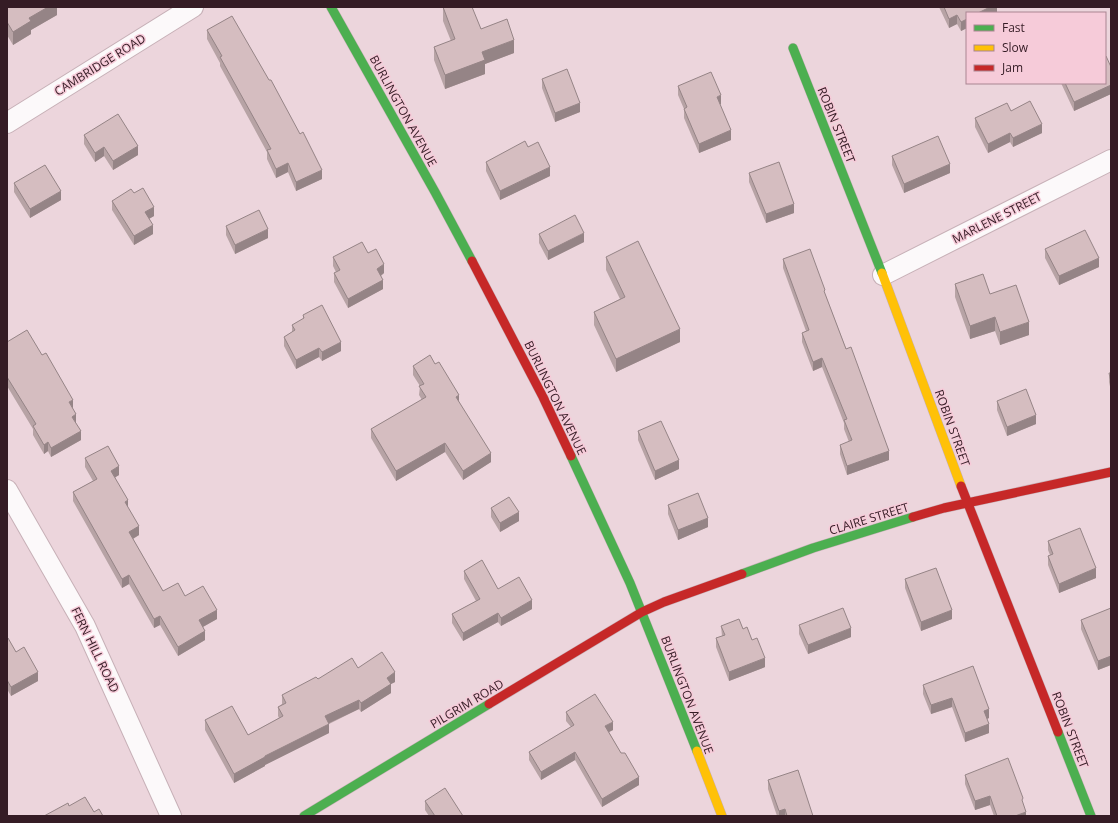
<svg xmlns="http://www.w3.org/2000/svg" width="1118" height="823" viewBox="0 0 1118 823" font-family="'Open Sans',sans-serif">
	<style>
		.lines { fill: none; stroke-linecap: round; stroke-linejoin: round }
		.street-casing { stroke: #c7b0b7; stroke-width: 22 }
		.fast-casing { stroke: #c7b0b7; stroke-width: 10 }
		.slow-casing { stroke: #c7b0b7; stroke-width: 10 }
		.jam-casing { stroke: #c7b0b7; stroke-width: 10 }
		.street { stroke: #fcf9fa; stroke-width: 20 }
		.fast { stroke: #4caf50; stroke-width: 9 }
		.slow { stroke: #ffc107; stroke-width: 9 }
		.jam { stroke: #c62828; stroke-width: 9 }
		.wall { fill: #b7a3a5 }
		.shaded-wall { fill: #958486 }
		.building { fill: #d5bdc0; stroke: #958486 }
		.labels { text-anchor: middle; stroke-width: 3; stroke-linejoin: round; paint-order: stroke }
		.street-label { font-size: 12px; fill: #351c25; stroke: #f6cbd9 }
	</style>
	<rect width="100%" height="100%" fill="#ecd5dc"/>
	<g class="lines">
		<defs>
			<path id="street" d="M7 123 193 7
				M883 275 1111 160
				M7 490 85 626 171 816"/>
			<path id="fast" d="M331 7 435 192 472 261
				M793 48 882 273
				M571 456 630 583 697 751
				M742 574 813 548 913 517
				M1058 732 1091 816
				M304 816 489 704"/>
			<path id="slow" d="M882 273 961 486
				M697 751 722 816"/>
			<path id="jam" d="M472 261 543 397 571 456
				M961 486 1058 732
				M913 517 944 508 1111 472
				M489 704 642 612 664 602 742 574"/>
		</defs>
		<!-- street casing -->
		<use href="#street" class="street-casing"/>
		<!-- fast casing -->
		<use href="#fast" class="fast-casing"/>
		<!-- slow casing -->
		<use href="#slow" class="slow-casing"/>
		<!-- jam casing -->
		<use href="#jam" class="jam-casing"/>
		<!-- street -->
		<use href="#street" class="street"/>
		<!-- fast -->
		<use href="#fast" class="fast"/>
		<!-- slow -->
		<use href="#slow" class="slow"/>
		<!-- jam -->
		<use href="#jam" class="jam"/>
	</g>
	<!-- wall -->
	<path class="wall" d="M7 7H59L57 8V15L31 30V34L13 45 7 35Z
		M443 7 481 29 514 53 485 64V74L445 89 434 60V47L451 41 443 21Z
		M939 7H997V13H967V28L961 31 957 24 949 28Z
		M207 30 322 179 296 191 288 172 276 178 267 159V152L220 66V63L207 39Z
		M1111 67V94L1074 111 1061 83H1105Z
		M542 79 580 112 555 122 542 88Z
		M678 86 721 104H720L731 140 699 153 684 118V109L678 95Z
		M1011 111 1042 133 1013 147 1010 142 988 153 975 127V118Z
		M84 135 138 155 113 170 104 156 95 162 84 144Z
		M528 147 550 176 500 200 486 171V162Z
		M892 156 950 173 904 193 892 165Z
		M749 173 794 213 766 223 749 182Z
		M14 183 61 200 30 218 14 192Z
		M134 193 154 216 149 219 153 234 134 245 112 210V201Z
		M226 226 268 238 235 254 226 235Z
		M539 234 584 242 548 260 539 243Z
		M1045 249 1099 267 1059 285 1045 258Z
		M368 253 384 273 381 276 383 289 348 308 334 282V273L336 272 333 266V257Z
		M606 257 680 342 616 372 594 325V312L620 299 606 270Z
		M783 259 825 294 889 460 847 475 840 454V445L849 442 844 429V423L822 367 813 371 802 342V333L806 331 783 268Z
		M955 284 990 294 1029 335 1000 345 995 331 970 339 955 297Z
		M303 315 341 351 322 361 319 357 296 369 284 346V337L292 332V325L303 319Z
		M7 342 73 409 76 423 81 440 51 457 48 451 44 454 33 435V429L7 386Z
		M413 366 459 403 491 462 463 480 445 452 396 481 371 438V429L422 400 419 395 420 386 413 375Z
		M1109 373H1111V391L1109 382Z
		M997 401 1036 424 1007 436 997 410Z
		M638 431 679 469 655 480 638 440Z
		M85 458 119 475 115 477 139 535 133 539 163 591 185 596 217 619 203 627 205 640 178 656 160 625 154 628 129 584 122 588 73 501V492L93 481 85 467Z
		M668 505 708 527 678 540 668 514Z
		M491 508 519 521 500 532 491 517Z
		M1048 541 1096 578 1059 593 1048 565V556L1050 555 1048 550Z
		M464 571 498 589 532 609 501 626 498 622 463 641 452 623V614L476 601 464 579Z
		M905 579 952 619 921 631 905 588Z
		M1111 609V665L1098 670 1081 629V620Z
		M799 625 851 637 808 654 799 634Z
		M721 626 743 629 752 640 765 667 729 681 716 647V638L722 636Z
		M7 638 16 652 38 681 11 696 7 689Z
		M973 666 989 718 987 719 989 733 965 742 952 707 931 714 923 694V685Z
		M358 668 395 682 391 684V693L361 712 359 709 329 724V733L265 765V766L234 783 205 730V720L248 735 279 718 278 716V707L282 704V695L318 679Z
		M566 712 613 730 609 732 639 785 602 807 575 760 541 780 529 760V752L571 727 566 721Z
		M965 775 1023 804 1026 816H994L990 805 975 810 965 784Z
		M768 780 813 816H777L768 789Z
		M425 801 463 816H429L425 810Z"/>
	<!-- shaded-wall -->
	<path class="shaded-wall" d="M48 7H59L57 8V15L31 30V34L13 45V32L29 18Z
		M990 7H997V13H978Z
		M957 15V24L949 28V19Z
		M967 19V28L961 31V22Z
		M514 40V53L485 64V74L445 89V75L482 52Z
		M1111 85V94L1074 111V102Z
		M721 95V104L717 106V97Z
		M580 103V112L555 122V113Z
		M1042 124V133L1013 147V138Z
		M731 130V140L699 153V144Z
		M1010 133V142L988 153V144Z
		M138 146V155L113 170V161Z
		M104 147V156L95 162V153Z
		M288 163V172L276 178V169Z
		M950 164V173L904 193V184Z
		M550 167V176L500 200V191Z
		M322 170V179L296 191V182Z
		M61 191V200L30 218V209Z
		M794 204V213L766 223V214Z
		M154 207V216L145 221V212Z
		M153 225V234L134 245V236Z
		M268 229V238L235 254V245Z
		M584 233V242L548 260V251Z
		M1099 258V267L1059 285V276Z
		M384 264V273L377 278V269Z
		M383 280V289L348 308V299Z
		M995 317V331L970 339V326Z
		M1029 322V335L1000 345V332Z
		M680 329V342L616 372V359Z
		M341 342V351L322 361V352Z
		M319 348V357L296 369V360Z
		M822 358V367L813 371V362Z
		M459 395V404L456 397Z
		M73 400V409L69 402Z
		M76 414V423L72 417Z
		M1036 415V424L1007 436V427Z
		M81 431V440L51 457V448Z
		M48 442V451L44 454V445Z
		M445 443V452L396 481V471Z
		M889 451V460L847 475V466Z
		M491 453V462L463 480V471Z
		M679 460V469L655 480V471Z
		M119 466V475L111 480V471Z
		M128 500V509L125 502Z
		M519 512V521L500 532V523Z
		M708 518V527L678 540V530Z
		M139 526V535L129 541V532Z
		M1096 568V578L1059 593V584Z
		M129 575V584L122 588V579Z
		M532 600V609L501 626V618Z
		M217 610V619L199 629V620Z
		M952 610V619L921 631V622Z
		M498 613V622L463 641V633Z
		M160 616V625L154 628V619Z
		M851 628V637L808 654V645Z
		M205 631V640L178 656V647Z
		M1111 656V665L1098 670V661Z
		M765 658V667L729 681V672Z
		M38 672V681L11 696V687Z
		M395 672V682L389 685 391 684V693L361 712V703L387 678Z
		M952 698V707L931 714V705Z
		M359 700V709L325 725V716Z
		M989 709V718L984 720V711Z
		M613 722V730L605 734V726Z
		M329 724V733L265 765V766L234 783V774L265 756Z
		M989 724V733L965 742V733Z
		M575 752V760L541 780V772Z
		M639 777V785L602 807V799Z
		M990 796V805L975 810V801Z
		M785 809V816H779V811Z
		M1026 812V816H1015Z"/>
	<!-- building -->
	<path class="building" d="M7 7H48L29 18 31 21 13 32 7 22Z
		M443 7H472L481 29 507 19 514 40 482 52 485 60 445 75 434 47 455 39Z
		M944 7H990L978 13H967V19L961 22 957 15 949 19Z
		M232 16 269 80H271L300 134 303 132 322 170 296 182 288 163 276 169 267 150 271 149 220 57 222 56 207 30Z
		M1106 56 1111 67V85L1074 102 1065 83H1105V57Z
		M567 69 580 103 555 113 542 79Z
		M711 72 721 95 717 97 731 130 699 144 684 109 687 107 678 86Z
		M1030 101 1042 124 1013 138 1010 133 988 144 975 118 1007 103 1011 111Z
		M118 114 138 146 113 161 104 147 95 153 84 135Z
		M938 136 950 164 904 184 892 156Z
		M525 141 528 147 538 142 550 167 500 191 486 162Z
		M779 162 794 204 766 214 749 173Z
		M45 165 61 191 30 209 14 183Z
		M143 188 154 207 145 212 153 225 134 236 112 201 131 189 134 193Z
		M259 210 268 229 235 245 226 226Z
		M575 215 584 233 548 251 539 234Z
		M1085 230 1099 258 1059 276 1045 249Z
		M638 241 680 329 616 359 594 312 625 297 606 257Z
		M362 242 368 253 376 249 384 264 377 269 383 280 348 299 334 273 340 270 333 257Z
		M810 249 825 290 824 291 846 349 851 347 889 451 847 466 840 445 852 440 844 420 847 419 822 358 813 362 802 333 809 330 783 259Z
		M983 274 990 294 1016 285 1029 322 1000 332 995 317 970 326 955 284Z
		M322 305 341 342 322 352 319 348 296 360 284 337 295 330 292 325 304 318 303 315Z
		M27 330 42 355 46 353 73 400 69 402 76 414 72 417 81 431 51 448 48 442 44 445 33 426 36 424 7 377V342Z
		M430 355 435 364 439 362 459 395 456 397 491 453 463 471 445 443 396 471 371 429 426 397 419 386 424 384 413 366Z
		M1109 373H1111V382Z
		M1026 389 1036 415 1007 427 997 401Z
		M661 421 679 460 655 471 638 431Z
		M108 446 119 466 111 471 128 500 125 502 139 526 129 532 163 591 178 583 185 596 203 586 217 610 199 620 205 631 178 647 160 616 154 619 129 575 122 579 73 492 97 479 85 458Z
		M698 493 708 518 678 530 668 505Z
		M509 497 519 512 500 523 491 508Z
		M1080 528 1096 568 1059 584 1048 556 1053 554 1048 541Z
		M482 560 498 589 519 577 532 600 501 618 498 613 463 633 452 614 480 599 464 571Z
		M936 568 952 610 921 622 905 579Z
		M843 608 851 628 808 645 799 625Z
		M1111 608V656L1098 661 1081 620Z
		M739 619 743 629 747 627 752 640 757 638 765 658 729 672 716 638 725 635 721 626Z
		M7 638H8L16 652 24 647 38 672 11 687 7 680Z
		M382 652 395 672 387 678 391 684 361 703 359 700 325 716 329 724 265 756V757L234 774 205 720 232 706 248 735 283 716 278 707 286 703 282 695 316 677 318 679 352 658 358 668Z
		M973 666 989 709 984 711 989 724 965 733 952 698 931 705 923 685Z
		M595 694 613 722 605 726 621 753H625L639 777 602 799 575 752 541 772 529 752 574 725 566 712Z
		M1008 758 1023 798 1022 800 1026 812 1015 816H997L990 796 975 801 965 775Z
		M798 770 813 816H787L785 809 779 811 768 780Z
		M445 788 463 816H435L425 801Z
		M85 797 94 812 99 809 103 816H44L68 803 69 806Z"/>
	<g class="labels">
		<!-- street labels -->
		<g class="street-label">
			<text transform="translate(100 65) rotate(-32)" y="4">CAMBRIDGE ROAD</text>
			<text transform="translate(403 111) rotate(61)" y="4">BURLINGTON AVENUE</text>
			<text transform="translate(836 125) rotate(68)" y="4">ROBIN STREET</text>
			<text transform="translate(997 218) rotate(-27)" y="4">MARLENE STREET</text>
			<text transform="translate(555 398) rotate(64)" y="4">BURLINGTON AVENUE</text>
			<text transform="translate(952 428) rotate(70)" y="4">ROBIN STREET</text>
			<text transform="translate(869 519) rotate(-17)" y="4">CLAIRE STREET</text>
			<text transform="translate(95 650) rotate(64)" y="4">FERN HILL ROAD</text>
			<text transform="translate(687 695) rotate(69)" y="4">BURLINGTON AVENUE</text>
			<text transform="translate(467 704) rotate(-31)" y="4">PILGRIM ROAD</text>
			<text transform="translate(1070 730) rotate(69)" y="4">ROBIN STREET</text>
		</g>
	</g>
	<!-- border -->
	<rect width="1118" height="823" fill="none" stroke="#351c25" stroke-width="16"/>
	<!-- legend -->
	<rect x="966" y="12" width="140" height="72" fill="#f6cbd9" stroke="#a98591"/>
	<rect x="974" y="25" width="20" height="6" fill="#4caf50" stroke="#a98591"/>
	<text x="1002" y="32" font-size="12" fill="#351c25">Fast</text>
	<rect x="974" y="45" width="20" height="6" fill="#ffc107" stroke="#a98591"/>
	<text x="1002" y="52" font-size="12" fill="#351c25">Slow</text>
	<rect x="974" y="65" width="20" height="6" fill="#c62828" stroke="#a98591"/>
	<text x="1002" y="72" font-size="12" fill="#351c25">Jam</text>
</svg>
